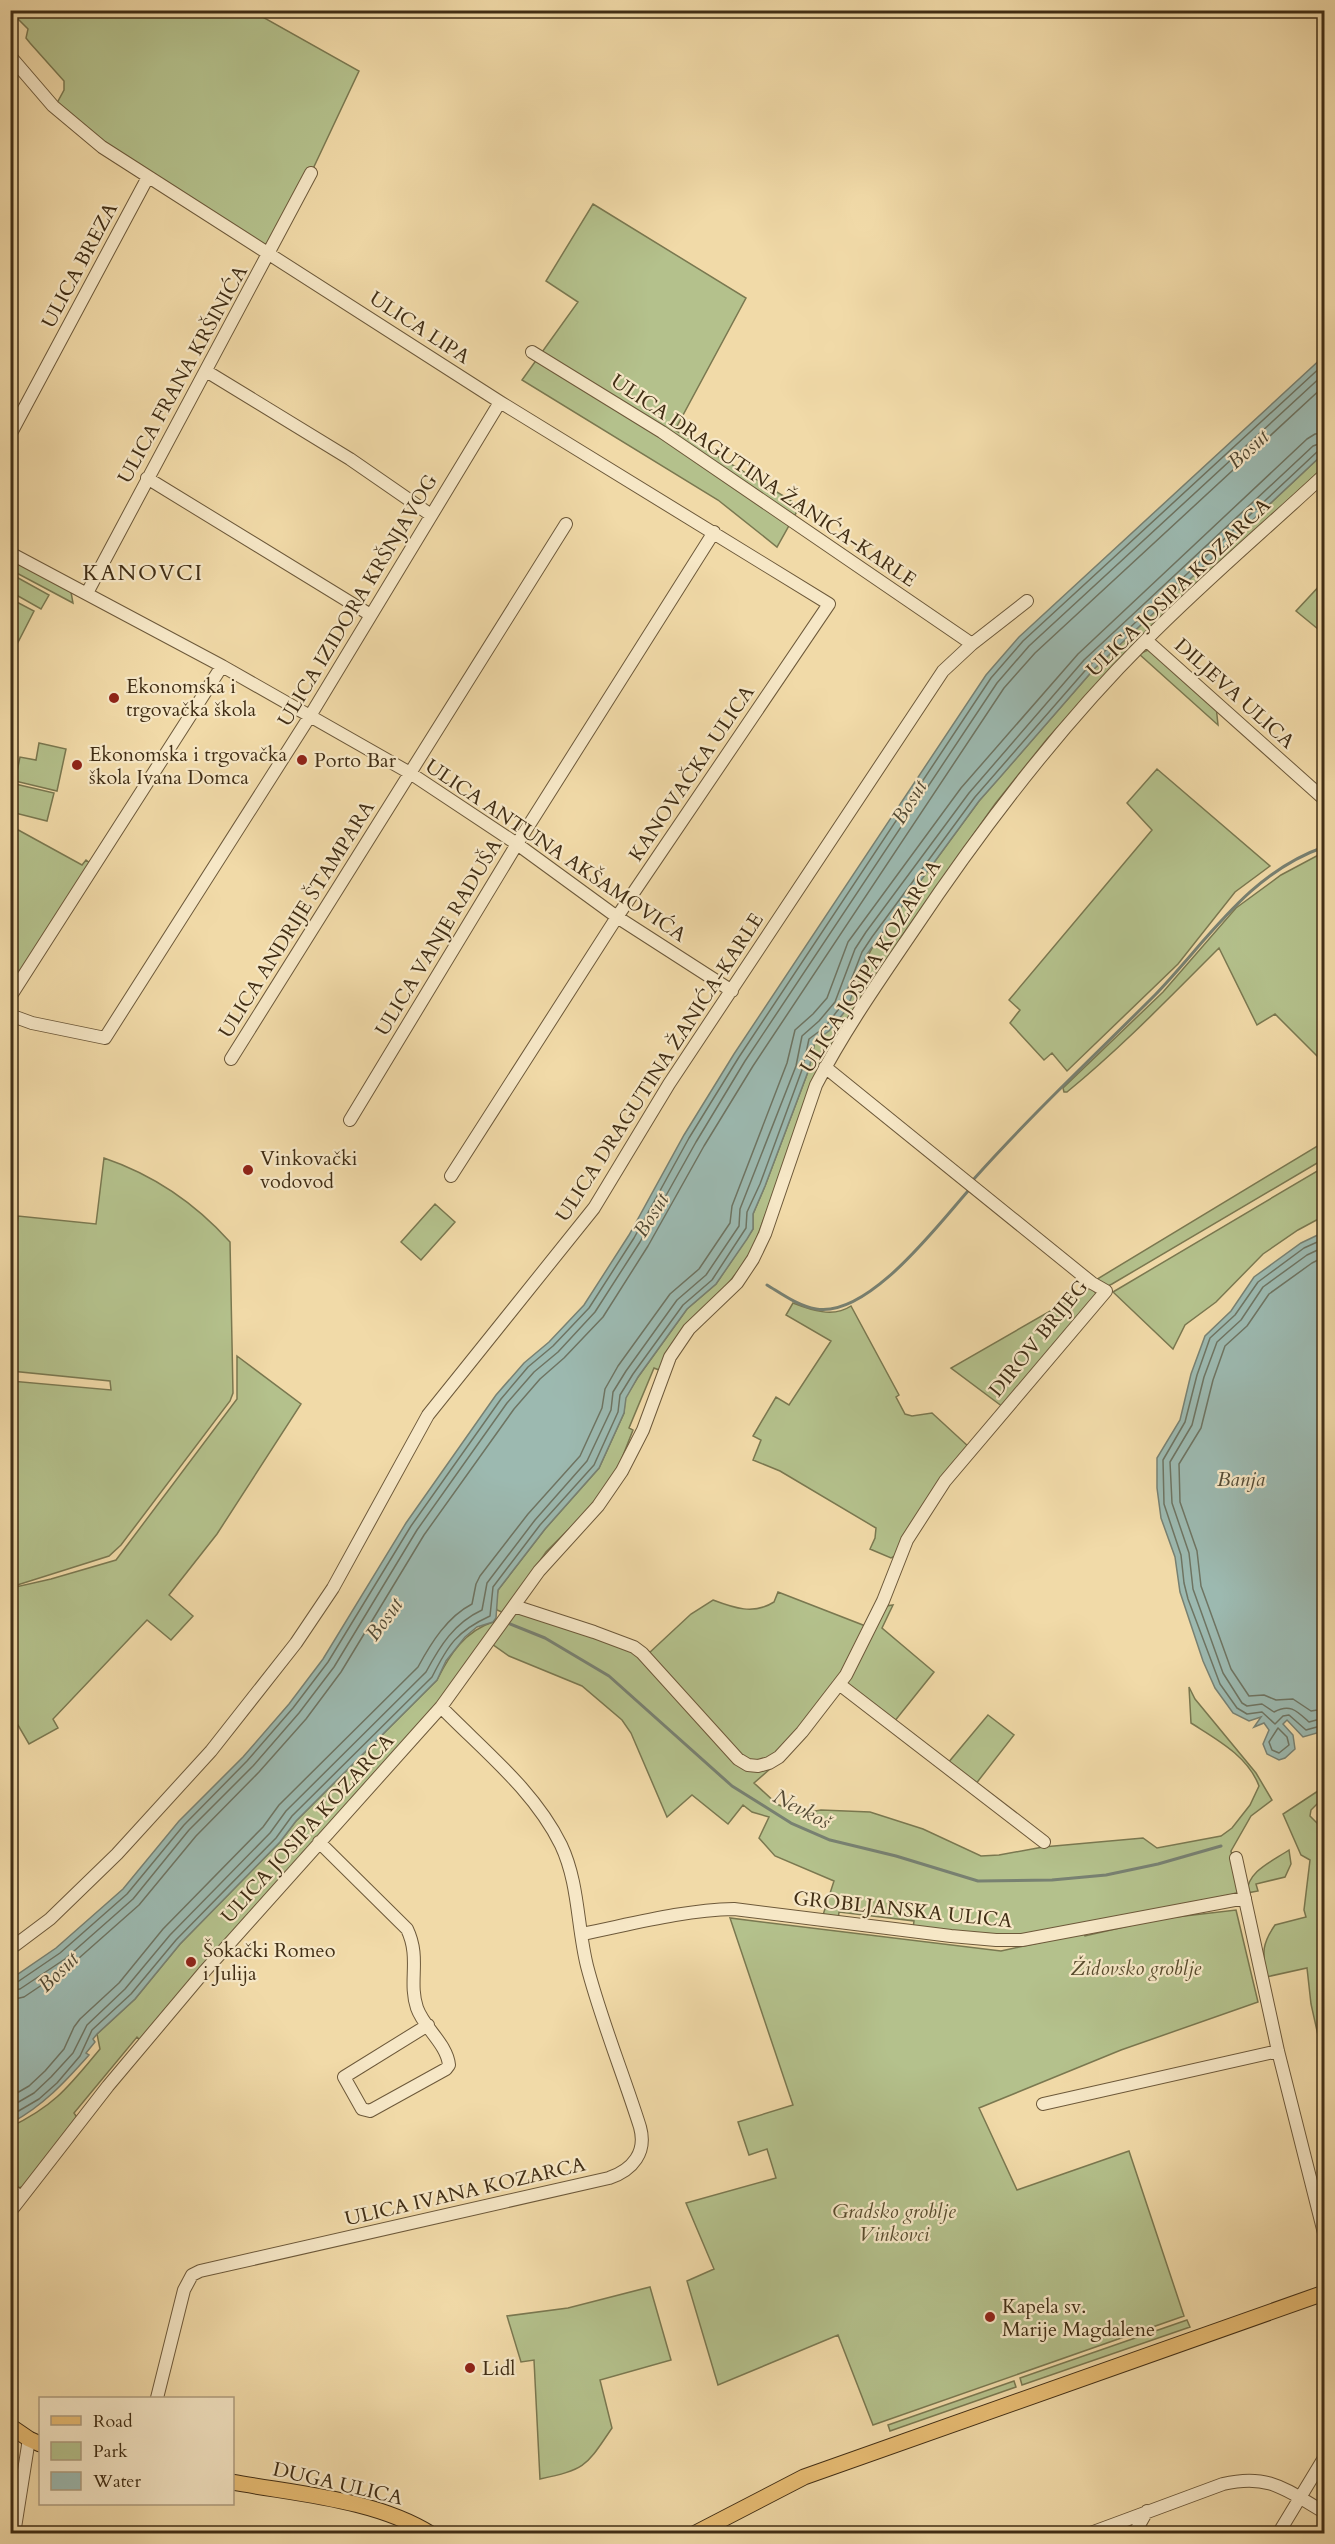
<svg xmlns="http://www.w3.org/2000/svg" width="1335" height="2544" viewBox="0 0 1335 2544" font-family="Cardo,serif">
	<style>
		.green { fill: #b4c18c; stroke: #7a7850; stroke-width: 1.5 }
		.water { fill: #9cb9b0; stroke: #788172; stroke-width: 1.5 }
		.lines { fill: none; stroke-linecap: round; stroke-linejoin: round }
		.shore { stroke: #6e7462; stroke-width: 1.5 }
		.stream { stroke: #788172; stroke-width: 3 }
		.minor-casing { stroke: #6d593a; stroke-width: 14 }
		.major-casing { stroke: #412e15; stroke-width: 17 }
		.minor { stroke: #f6e7c6; stroke-width: 12 }
		.major { stroke: #e8bd74; stroke-width: 15 }
		.poi-dot { fill: #8f2418; stroke: #f6e7c6; stroke-width: 2 }
		.labels { text-anchor: middle; stroke-width: 4.5; stroke-linejoin: round; paint-order: stroke }
		.street-label { font-size: 20px; fill: #412e15; stroke: #f6e7c6 }
		.poi-label { font-size: 20px; fill: #412e15; stroke: #f6e7c6; text-anchor: start }
		.park-label { font-size: 20px; font-style: italic; fill: #584b2d; stroke: #f6e7c6 }
		.water-label { font-size: 21px; font-style: italic; fill: #534a34; stroke: #f6e7c6 }
		.quarter-label { font-size: 22px; letter-spacing: 1.5px; fill: #412e15; stroke: #f6e7c6 }
	</style>
	<rect width="100%" height="100%" fill="#f1daa8"/>
	<filter id="stains"><feTurbulence type="fractalNoise" baseFrequency=".00333" numOctaves="4"/><feColorMatrix values="0 0 0 0 .2 0 0 0 0 .09 0 0 0 0 .02 0 0 0 .5 -.17"/></filter>
	<radialGradient id="worn" r=".72"><stop offset=".6" stop-color="#630" stop-opacity="0"/><stop offset="1" stop-color="#630" stop-opacity=".3"/></radialGradient>
	<!-- green -->
	<path class="green" d="M10 11H252L359 71 311 173 269 243 263 246 113 150 57 103 64 90V81L30 43 26 38 28 29Z
		M593 204 746 298 675 430 800 506 777 547 718 500 522 380 578 302 546 281Z
		M1324 453V467L1132 646 1047 739 995 804 902 936 824 1058 750 1256 659 1370 654 1368 629 1428 633 1430 620 1463 606 1487 582 1516 546 1552 504 1613 497 1610 495 1605 498 1590 545 1529 599 1468 624 1413 625 1398 638 1377 687 1309 716 1284 753 1229V1214L765 1186 809 1069 815 1041C857 1011 851 978 877 940L979 801 1094 669Z
		M10 559 71 592 73 603 11 570Z
		M11 574 49 595 41 609 11 592Z
		M1324 581V634L1296 611Z
		M11 599 34 611 11 656Z
		M1148 650 1216 706 1218 725 1139 654Z
		M39 743 66 749 57 791 15 781 20 757 36 760Z
		M1157 769 1270 866 1235 892 1178 964 1067 1071 1052 1053 1044 1060 1010 1023 1020 1010 1009 1000 1152 830 1127 803Z
		M11 783 54 793 47 821 11 812Z
		M11 826 82 865 86 860 91 864 11 991Z
		M1324 852V1063L1275 1014 1257 1025 1219 948C1170 997 1121 1048 1067 1092H1064L1063 1088 1163 992 1236 908 1281 875Z
		M1324 1142V1159L1112 1284 1108 1286 1094 1281Z
		M104 1158C154 1175 195 1203 230 1242L233 1393 230 1401 121 1545 109 1556 11 1587V1381L111 1390 110 1381 11 1371 10 1284 18 1216 96 1224Z
		M1324 1167V1216L1298 1230 1263 1254 1216 1302 1185 1325 1173 1349 1113 1292Z
		M435 1204 455 1222 421 1260 401 1242Z
		M1092 1287 1096 1294 1003 1407 951 1368Z
		M793 1303C811 1310 833 1318 851 1306L899 1395 896 1397 905 1414 912 1416 932 1413 969 1447 895 1556 891 1558 870 1549 875 1538 876 1528 780 1471 753 1460 761 1440 753 1436 776 1397 789 1405 831 1341 786 1315Z
		M237 1356 301 1404 217 1534 169 1595 193 1616 171 1640 147 1620 53 1719 58 1728 29 1744 18 1725 11 1729V1588L51 1579 116 1560 237 1399Z
		M778 1592 868 1627 847 1664 809 1718 770 1759 752 1761 736 1755 648 1654 691 1614 713 1600C734 1608 754 1615 774 1602Z
		M893 1605 882 1628 934 1672 894 1722 844 1683 870 1640 886 1606Z
		M517 1610 618 1644 643 1658 726 1753 770 1765V1769L754 1783 777 1804 798 1814 821 1810 870 1812 923 1829 981 1856 999 1855 1043 1847 1143 1838 1157 1848 1221 1836 1232 1828 1250 1805 1259 1786C1248 1756 1216 1739 1191 1723L1189 1687 1195 1699 1256 1773 1272 1800 1251 1816 1231 1851 1240 1893 1023 1936 913 1928 914 1921 839 1912 838 1920 822 1918 834 1881 775 1856 759 1838 769 1817 752 1812 743 1805 728 1824 692 1795 667 1817 631 1733 622 1720 582 1686 509 1656 492 1644Z
		M493 1622 497 1624 454 1685 141 2041 137 2037 74 2113 78 2119 23 2187 16 2188 11 2184 10 2127C55 2106 70 2085 100 2049L97 2034 135 1999 180 1944 280 1842 296 1821 437 1680C450 1654 465 1631 493 1622Z
		M988 1715 1014 1735 975 1785 948 1763Z
		M1324 1787V1797L1311 1810 1310 1816 1324 1830V2062L1311 2004 1307 1968 1266 1977C1263 1953 1261 1945 1275 1925L1306 1917 1304 1910 1310 1860 1301 1855 1283 1814Z
		M1289 1850 1291 1864 1285 1877 1256 1884 1258 1891 1247 1893C1247 1871 1273 1861 1289 1850Z
		M1236 1910 1258 2002 1121 2050 979 2108 1017 2190 1129 2151 1184 2316 873 2425 838 2335 718 2385 687 2281 714 2269 686 2203 776 2178 767 2149 749 2155 738 2122 793 2105 730 1918 1001 1951 1075 1935 1084 1934 1085 1936 1159 1919Z
		M650 2287 671 2360 600 2380 612 2428C586 2466 587 2469 540 2479L534 2360 521 2362 507 2316 568 2308Z
		M1187 2320 1190 2327 1022 2385 1020 2378Z
		M1014 2381 1016 2387 890 2431 888 2425Z"/>
	<!-- water -->
	<path class="water" d="M1324 356V453L1094 669 1002 775 979 801 867 954 847 1009 829 1031 815 1041 809 1069 765 1186 753 1214V1229L747 1239 716 1284 687 1309 638 1377 626 1398 624 1413 599 1468 545 1529 498 1590 496 1618 493 1622 477 1627 465 1637 446 1661 437 1680 296 1821 280 1842 180 1944 135 1999 97 2034 93 2039 95 2042 86 2053 89 2055C65 2082 43 2106 11 2123V1979L56 1948 123 1889 179 1821 243 1757 289 1704 323 1659 406 1523 496 1395 524 1363 549 1342 584 1305 629 1235 684 1135 734 1054 986 675 1019 637Z
		M1324 1232V1731L1303 1737 1287 1720 1283 1724 1293 1735 1295 1749 1285 1758 1279 1760 1267 1754 1263 1744 1269 1730 1264 1723 1254 1727 1261 1717 1249 1721 1233 1713 1215 1688 1203 1661 1180 1592 1175 1557 1161 1518 1157 1488V1458L1180 1420 1191 1374 1205 1336 1231 1311 1254 1277 1301 1243Z"/>
	<g class="lines">
		<!-- shore -->
		<path class="shore" d="M1324 1239 1304 1248 1258 1282 1235 1315 1210 1338 1197 1375 1185 1422 1163 1460 1164 1504 1181 1555 1184 1583 1188 1599 1220 1684 1237 1708 1247 1714 1262 1712 1275 1724 1283 1716 1289 1715 1306 1730 1324 1725
			M1324 1247 1307 1255 1263 1287 1241 1320 1217 1342 1204 1377 1192 1425 1170 1462 1172 1503 1189 1553 1193 1589 1223 1673 1242 1703 1247 1706 1262 1704 1274 1712C1290 1703 1297 1711 1309 1722L1324 1718
			M1324 1257 1312 1263 1269 1294 1247 1326 1225 1346 1213 1380 1201 1428 1179 1464 1180 1502 1197 1551 1201 1586 1231 1669 1249 1696 1264 1695 1276 1700 1293 1699 1311 1711 1324 1709
			M1278 1728 1287 1737 1289 1745 1279 1753 1272 1750 1269 1742Z
			M10 1984 16 1983 60 1953 127 1894 184 1825 247 1761 293 1708 328 1662 411 1526 501 1399 528 1367 553 1346 589 1308 634 1238 689 1138 739 1057 991 678 1023 641 1324 364
			M10 1991 20 1989 65 1959 133 1899 189 1830 253 1766 299 1713 334 1667 417 1530 507 1403 534 1372 558 1352 595 1312 640 1242 696 1142 745 1061 997 683 1029 646 1324 374
			M10 2000 24 1997 70 1966 139 1905 196 1836 259 1772 306 1719 341 1672 424 1535 514 1409 540 1379 564 1358 603 1317 648 1246 704 1146 753 1066 1004 688 1035 653 1324 386
			M10 2097 29 2086 45 2071 64 2049 74 2027 80 2019 119 1983 163 1929 263 1827 279 1805 418 1667C431 1643 447 1617 472 1604L476 1584 480 1576 528 1514 580 1456 602 1408 605 1389 618 1366 670 1294 699 1269 730 1223 732 1206 787 1063 795 1030 813 1014 827 998 848 942 961 788 1078 654 1307 439 1315 434 1324 433
			M10 2107 34 2093 51 2077 73 2053 87 2025 125 1989 170 1935 270 1833 286 1811 426 1672C440 1646 454 1623 482 1610L487 1583 535 1520 587 1461 611 1410 613 1392 626 1371 677 1300 706 1275 739 1226 740 1209 796 1066 802 1036 819 1021 835 1002 855 949 866 932 969 793 1084 660 1313 446 1324 442
			M10 2116 39 2099 57 2083 80 2056 92 2030 131 1994 176 1940 276 1838 292 1816 432 1677C448 1645 457 1631 490 1616L493 1587 540 1525 594 1465 618 1412 620 1395 633 1374 683 1305 712 1280 746 1228 747 1212 760 1184 803 1067 809 1039 825 1027 841 1006 862 952 872 937 975 797 1090 665 1318 451 1324 450"/>
		<!-- stream -->
		<path class="stream" d="M973 1180C1031 1115 1094 1056 1155 995 1208 940 1249 873 1324 847
			M767 1285C782 1294 798 1306 816 1309 868 1318 937 1226 968 1191
			M505 1622 545 1638 609 1676 732 1786 791 1823 830 1840 896 1856 978 1881 1052 1880 1106 1875 1158 1864 1221 1846"/>
		<defs>
			<path id="minor" d="M10 56 53 106 102 147 500 402 829 604 617 917 451 1176
				M532 352 662 432 972 644
				M206 371 350 459 431 515
				M10 435 148 177
				M147 478 369 614
				M10 553 222 666 410 773 517 844 617 917 732 991
				M87 593 311 173
				M1146 640 1324 799
				M10 997 222 666
				M10 1015 32 1023 105 1038 310 716 500 402
				M231 1059 566 524
				M350 1120 517 844 714 532
				M514 1606 594 1632 634 1647 642 1653 738 1759 748 1765 758 1766 769 1763 779 1757 802 1732 846 1675 883 1601 907 1540 945 1481 1106 1291 1092 1283 825 1067
				M839 1684 1044 1842
				M319 1842 407 1929C421 1958 408 1981 417 2008 424 2028 447 2044 449 2065L446 2069 370 2111 362 2109 344 2077 428 2025
				M1236 1858 1278 2051 1324 2233
				M582 1934C632 1924 683 1910 734 1909L951 1936 996 1940H1022L1245 1898
				M10 1949 50 1919 117 1854 211 1751 296 1643 333 1588 428 1415 594 1208 669 1084 943 671 972 644 1027 601
				M1043 2104 1278 2051
				M10 2189 21 2197
				M10 2212 108 2086 203 1973 441 1707 539 1571 598 1506 622 1471 643 1430 670 1357 689 1329 737 1283 753 1259 765 1234 816 1085C844 1031 879 981 913 931 982 828 1057 729 1145 641 1202 583 1265 530 1324 475
				M157 2398 184 2290 192 2275 200 2271 609 2178C633 2170 647 2152 640 2127 623 2073 601 2020 587 1966 577 1926 579 1883 561 1845 534 1790 483 1750 441 1707
				M14 2534 29 2439
				M1088 2534 1223 2484C1269 2473 1286 2490 1324 2512
				M1134 2534 1147 2511
				M1278 2534 1324 2458"/>
			<path id="major" d="M10 2426 29 2439 40 2444
				M232 2482C296 2494 375 2499 431 2534
				M694 2534 804 2477 1324 2293"/>
		</defs>
		<!-- minor casing -->
		<use href="#minor" class="minor-casing"/>
		<!-- major casing -->
		<use href="#major" class="major-casing"/>
		<!-- minor -->
		<use href="#minor" class="minor"/>
		<!-- major -->
		<use href="#major" class="major"/>
	</g>
	<!-- markers -->
	<g class="poi-dot">
		<circle cx="114" cy="698" r="6"/>
		<circle cx="302" cy="760" r="6"/>
		<circle cx="77" cy="765" r="6"/>
		<circle cx="248" cy="1170" r="6"/>
		<circle cx="191" cy="1962" r="6"/>
		<circle cx="990" cy="2317" r="6"/>
		<circle cx="470" cy="2368" r="6"/>
	</g>
	<g class="labels">
		<!-- street labels -->
		<g class="street-label">
			<text transform="translate(79 265) rotate(-62)" y="7">ULICA BREZA</text>
			<text transform="translate(420 327) rotate(33)" y="7">ULICA LIPA</text>
			<text transform="translate(182 374) rotate(-61)" y="7">ULICA FRANA KRŠINIĆA</text>
			<text transform="translate(764 480) rotate(34)" y="7">ULICA DRAGUTINA ŽANIĆA-KARLE</text>
			<text transform="translate(1178 587) rotate(-44)" y="7">ULICA JOSIPA KOZARCA</text>
			<text transform="translate(357 600) rotate(-59)" y="7">ULICA IZIDORA KRŠNJAVOG</text>
			<text transform="translate(1235 693) rotate(42)" y="7">DILJEVA ULICA</text>
			<text transform="translate(691 773) rotate(-56)" y="7">KANOVAČKA ULICA</text>
			<text transform="translate(556 850) rotate(34)" y="7">ULICA ANTUNA AKŠAMOVIĆA</text>
			<text transform="translate(296 919) rotate(-58)" y="7">ULICA ANDRIJE ŠTAMPARA</text>
			<text transform="translate(438 937) rotate(-59)" y="7">ULICA VANJE RADUŠA</text>
			<text transform="translate(870 966) rotate(-58)" y="7">ULICA JOSIPA KOZARCA</text>
			<text transform="translate(659 1067) rotate(-57)" y="7">ULICA DRAGUTINA ŽANIĆA-KARLE</text>
			<text transform="translate(1038 1338) rotate(-51)" y="7">DIROV BRIJEG</text>
			<text transform="translate(307 1828) rotate(-48)" y="7">ULICA JOSIPA KOZARCA</text>
			<text transform="translate(903 1909) rotate(6)" y="7">GROBLJANSKA ULICA</text>
			<text transform="translate(465 2191) rotate(-13)" y="7">ULICA IVANA KOZARCA</text>
			<text transform="translate(338 2483) rotate(13)" y="7">DUGA ULICA</text>
		</g>
		<!-- poi labels -->
		<g class="poi-label">
			<text x="126" y="693">Ekonomska i<tspan x="126" dy="23">trgovačka škola</tspan></text>
			<text x="89" y="761">Ekonomska i trgovačka<tspan x="89" dy="23">škola Ivana Domca</tspan></text>
			<text x="314" y="767">Porto Bar</text>
			<text x="260" y="1165">Vinkovački<tspan x="260" dy="23">vodovod</tspan></text>
			<text x="203" y="1957">Šokački Romeo<tspan x="203" dy="23">i Julija</tspan></text>
			<text x="1002" y="2313">Kapela sv.<tspan x="1002" dy="23">Marije Magdalene</tspan></text>
			<text x="482" y="2375">Lidl</text>
		</g>
		<!-- park labels -->
		<g class="park-label">
			<text x="1136" y="1975">Židovsko groblje</text>
			<text x="894" y="2218">Gradsko groblje<tspan x="894" dy="23">Vinkovci</tspan></text>
		</g>
		<!-- water labels -->
		<g class="water-label">
			<text transform="translate(1248 449) rotate(-42)" y="7">Bosut</text>
			<text transform="translate(909 802) rotate(-58)" y="7">Bosut</text>
			<text transform="translate(651 1215) rotate(-58)" y="7">Bosut</text>
			<text x="1241" y="1486">Banja</text>
			<text transform="translate(384 1619) rotate(-54)" y="7">Bosut</text>
			<text transform="translate(802 1809) rotate(28)" y="7">Nevkoš</text>
			<text transform="translate(58 1972) rotate(-44)" y="7">Bosut</text>
		</g>
		<!-- quarter labels -->
		<g class="quarter-label">
			<text x="143" y="580">KANOVCI</text>
		</g>
	</g>
	<!-- margin -->
	<rect width="1335" height="2544" fill="none" stroke="#f1daa8" stroke-width="36"/>
	<rect x="12" y="12" width="1311" height="2520" fill="none" stroke="#412e15" stroke-width="3"/>
	<rect x="18" y="18" width="1299" height="2508" fill="none" stroke="#412e15" stroke-width="1.5"/>
	<!-- legend -->
	<rect x="39" y="2397" width="195" height="108" fill="#f6e7c6" stroke="#ae9d7f" stroke-width="1.5"/>
	<rect x="51" y="2416" width="30" height="9" fill="#e8bd74" stroke="#ae9d7f" stroke-width="1.5"/>
	<text x="93" y="2427" font-size="18" fill="#412e15">Road</text>
	<rect x="51" y="2442" width="30" height="18" fill="#b4c18c" stroke="#ae9d7f" stroke-width="1.5"/>
	<text x="93" y="2457" font-size="18" fill="#412e15">Park</text>
	<rect x="51" y="2472" width="30" height="18" fill="#9cb9b0" stroke="#ae9d7f" stroke-width="1.5"/>
	<text x="93" y="2487" font-size="18" fill="#412e15">Water</text>
	<rect width="100%" height="100%" filter="url(#stains)"/>
	<rect width="100%" height="100%" fill="url(#worn)"/>
</svg>
